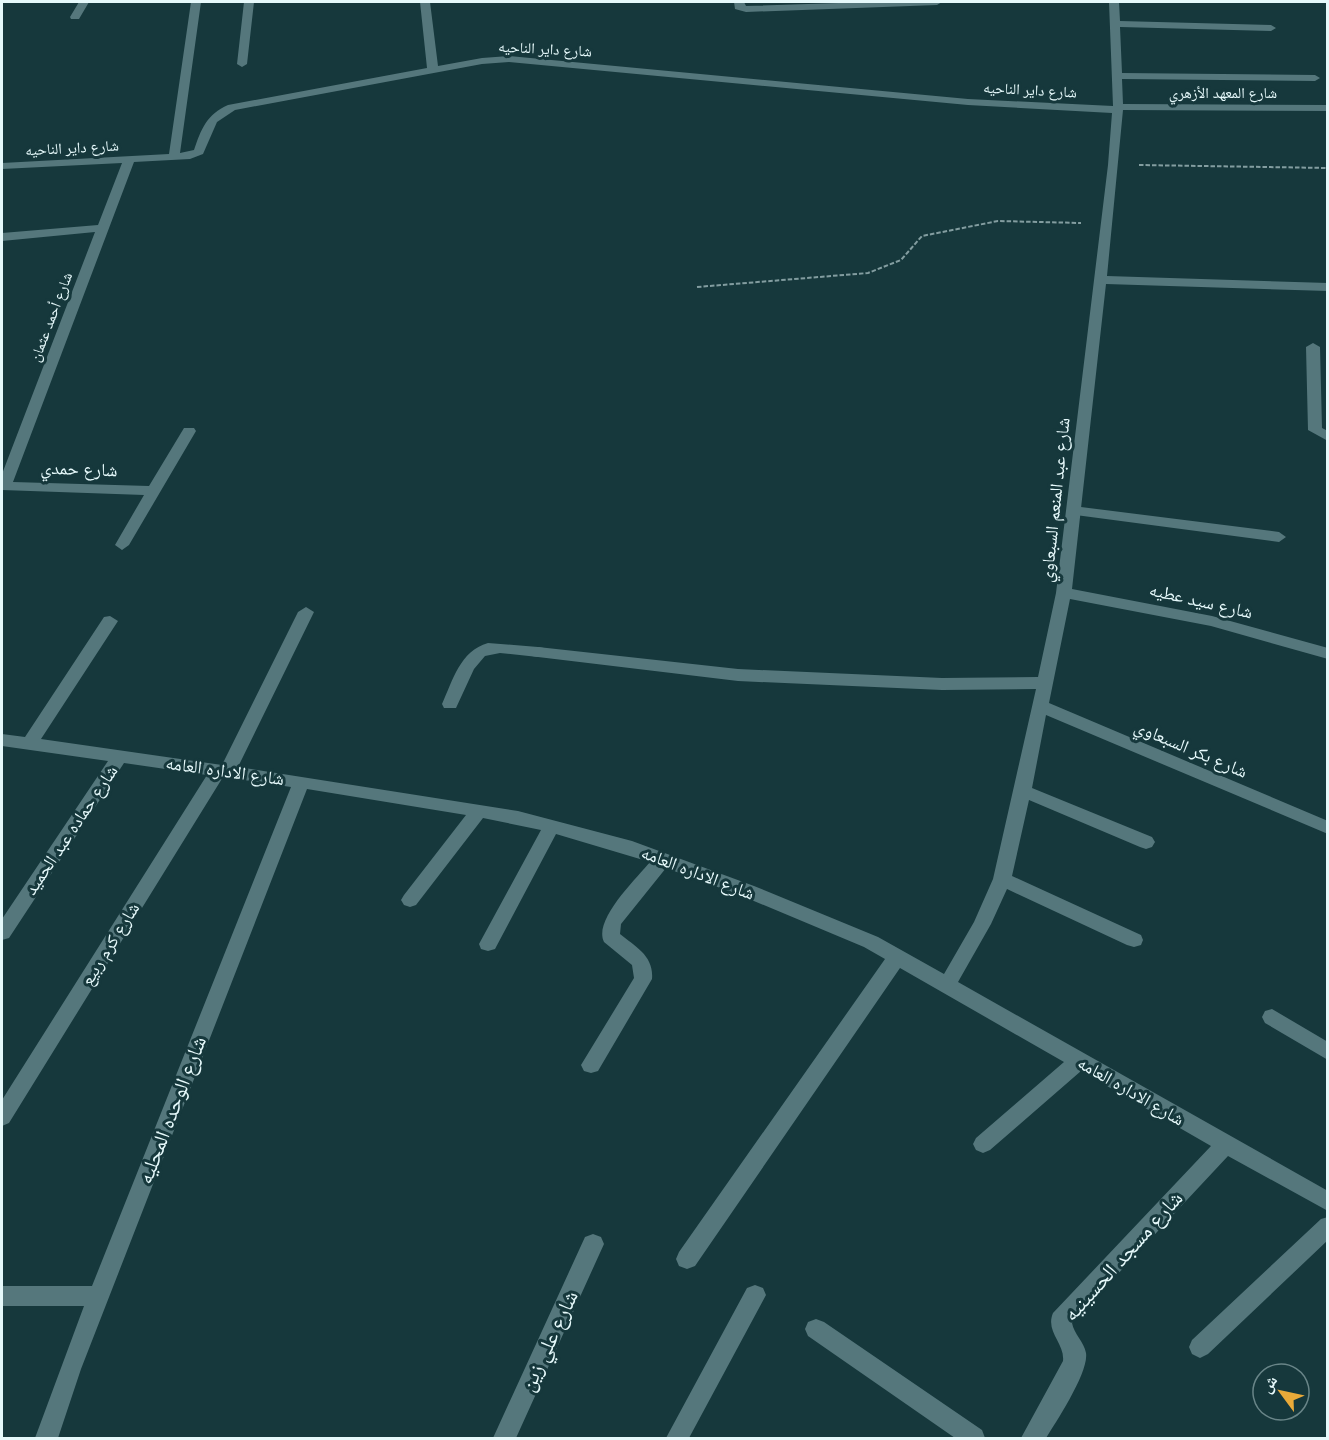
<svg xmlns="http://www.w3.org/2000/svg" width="1329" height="1440" viewBox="0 0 1329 1440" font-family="Lato,'Noto Naskh Arabic',sans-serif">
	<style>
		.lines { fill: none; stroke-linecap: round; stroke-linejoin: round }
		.path { stroke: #839da0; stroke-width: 2; stroke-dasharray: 4.5 2; stroke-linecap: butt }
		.service { fill: #55777c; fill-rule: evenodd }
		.minor { fill: #55777c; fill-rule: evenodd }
		.labels { text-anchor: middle; stroke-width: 6; stroke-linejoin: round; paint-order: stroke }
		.far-street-label { font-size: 15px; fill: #e6f9fb; stroke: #16383c }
		.street-label { font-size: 18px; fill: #e6f9fb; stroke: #16383c }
		.near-street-label { font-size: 21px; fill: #e6f9fb; stroke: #16383c }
	</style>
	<rect width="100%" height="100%" fill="#16383c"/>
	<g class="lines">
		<!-- path -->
		<path class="path" d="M1139 165 1328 168
			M697 287 868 273 901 260 922 236 998 221 1081 223"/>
		<!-- service -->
		<path class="service" d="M1073 506 1279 532 1286 537 1279 542 1068 514 1066 511Z
			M488 643 538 647 544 648 546 652 544 656 538 657 500 653 485 656 474 669 456 708H444L442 704C453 680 460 651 488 643Z"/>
		<!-- minor -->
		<path class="minor" d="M79 2H89L79 19H71L70 17Z
			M191 2H201L180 153 194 150C201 129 207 114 228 105L427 68 420 2H430L438 66 482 58 509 56 968 99 1113 106 1109 2H1119L1120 21 1271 25 1276 28 1271 31 1120 27 1122 73 1315 75 1320 78 1315 81 1122 79 1123 104 1328 105V111L1123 110 1107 276 1328 283V291L1106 284 1072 589 1212 616 1328 648V659L1211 626 1070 599 1049 703 1328 821V834L1046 715 1032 788 1152 837 1155 842 1152 847 1146 849 1140 847 1029 800 1012 876 1141 935 1143 940 1141 945 1134 947 1127 945 1007 889 991 924 958 982 1328 1191V1211L1228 1156 1072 1323C1074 1334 1084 1342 1086 1353 1089 1372 1056 1422 1046 1438H1021L1063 1361C1065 1343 1045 1332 1053 1313L1211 1146 1081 1071 990 1150 983 1153 976 1150 973 1144 976 1138 1064 1062 900 968 695 1266 687 1269 679 1266 676 1259 679 1252 885 959 864 947 742 896 666 868 621 924 620 934C636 947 654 956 652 979L598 1071 591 1073 584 1071 581 1065 634 978 632 965 604 942C593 920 636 879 650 862L556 834 495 949 488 951 481 949 479 944 541 830 483 818 416 905 410 907 404 905 401 900 404 895 466 815 307 789 81 1369 58 1438H35L84 1306H2V1286H92L291 787 223 777 9 1123 2 1126V1100L207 775 124 763 9 938 2 940V919L108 761 2 746V734L25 737 104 617 110 616 118 621 41 739 222 765 298 612 306 607 314 612 238 767 518 811 632 841 754 886 878 937 944 974 974 922 993 879 1036 689 942 690 738 681 538 657 532 656 530 652 532 648 538 647 738 669 942 678 1038 677 1056 593 1108 165 1112 113 968 105 509 62 482 64 235 110 217 122 203 154 190 159 134 162 13 482 149 486 184 428H194L196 431 129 545 122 550 115 545 144 495 2 490V474L95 232 2 241V233L98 225 122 163 2 169V163L169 154Z
			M244 2H254L247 64 242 67 237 64Z
			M734 2H744L746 6 869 2H942L937 5 746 12 735 9Z
			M1313 343 1320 347 1322 428 1328 431V441L1308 430 1306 347Z
			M1272 1009 1328 1042V1060L1265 1023 1262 1017 1265 1011Z
			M1328 1217V1240L1208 1354 1200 1358 1192 1354 1189 1347 1192 1340 1321 1219Z
			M593 1234 601 1237 604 1244 516 1438H493L585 1237Z
			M755 1285 763 1288 766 1295 689 1438H666L747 1288Z
			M816 1319 824 1322 982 1430 985 1438H955L808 1336 805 1329 808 1322Z"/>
	</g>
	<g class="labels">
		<!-- far-street labels -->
		<g class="far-street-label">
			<text transform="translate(545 49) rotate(3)" y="5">شارع داير الناحيه</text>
			<text transform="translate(1030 90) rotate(3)" y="5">شارع داير الناحيه</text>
			<text x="1223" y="98">شارع المعهد الأزهري</text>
			<text transform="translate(72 148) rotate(-3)" y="5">شارع داير الناحيه</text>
			<text transform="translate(51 317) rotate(-69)" y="5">شارع أحمد عثمان</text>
		</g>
		<!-- street labels -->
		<g class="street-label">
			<text transform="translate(79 469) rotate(2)" y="6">شارع حمدي</text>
			<text transform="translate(1055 500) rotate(-84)" y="6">شارع عبد المنعم السبعاوي</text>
			<text transform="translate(1201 601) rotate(13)" y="6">شارع سيد عطيه</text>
			<text transform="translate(1191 749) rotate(23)" y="6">شارع بكر السبعاوي</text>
			<text transform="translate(225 771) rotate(8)" y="6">شارع الاداره العامه</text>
			<text transform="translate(71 830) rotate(-56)" y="6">شارع حماده عبد الحميد</text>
			<text transform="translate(698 873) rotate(21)" y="6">شارع الاداره العامه</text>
			<text transform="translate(110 944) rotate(-58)" y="6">شارع كرم ربيع</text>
			<text transform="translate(1131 1091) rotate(30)" y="6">شارع الاداره العامه</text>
		</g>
		<!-- near-street labels -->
		<g class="near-street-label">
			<text transform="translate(172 1110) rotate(-69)" y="7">شارع الوحده المحليه</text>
			<text transform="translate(1123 1256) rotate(-48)" y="7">شارع مسجد الحسينيه</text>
			<text transform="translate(549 1341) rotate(-65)" y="7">شارع علي زين</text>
		</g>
	</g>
	<!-- border -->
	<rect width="1329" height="1440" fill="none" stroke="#e6f9fb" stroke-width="6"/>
	<!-- north arrow -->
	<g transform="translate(1281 1392) rotate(303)"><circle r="28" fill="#16383c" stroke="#698588" stroke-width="1.5"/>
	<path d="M0-4.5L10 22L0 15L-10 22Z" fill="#eaaa39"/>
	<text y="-9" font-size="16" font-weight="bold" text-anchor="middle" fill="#e6f9fb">ش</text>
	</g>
</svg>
